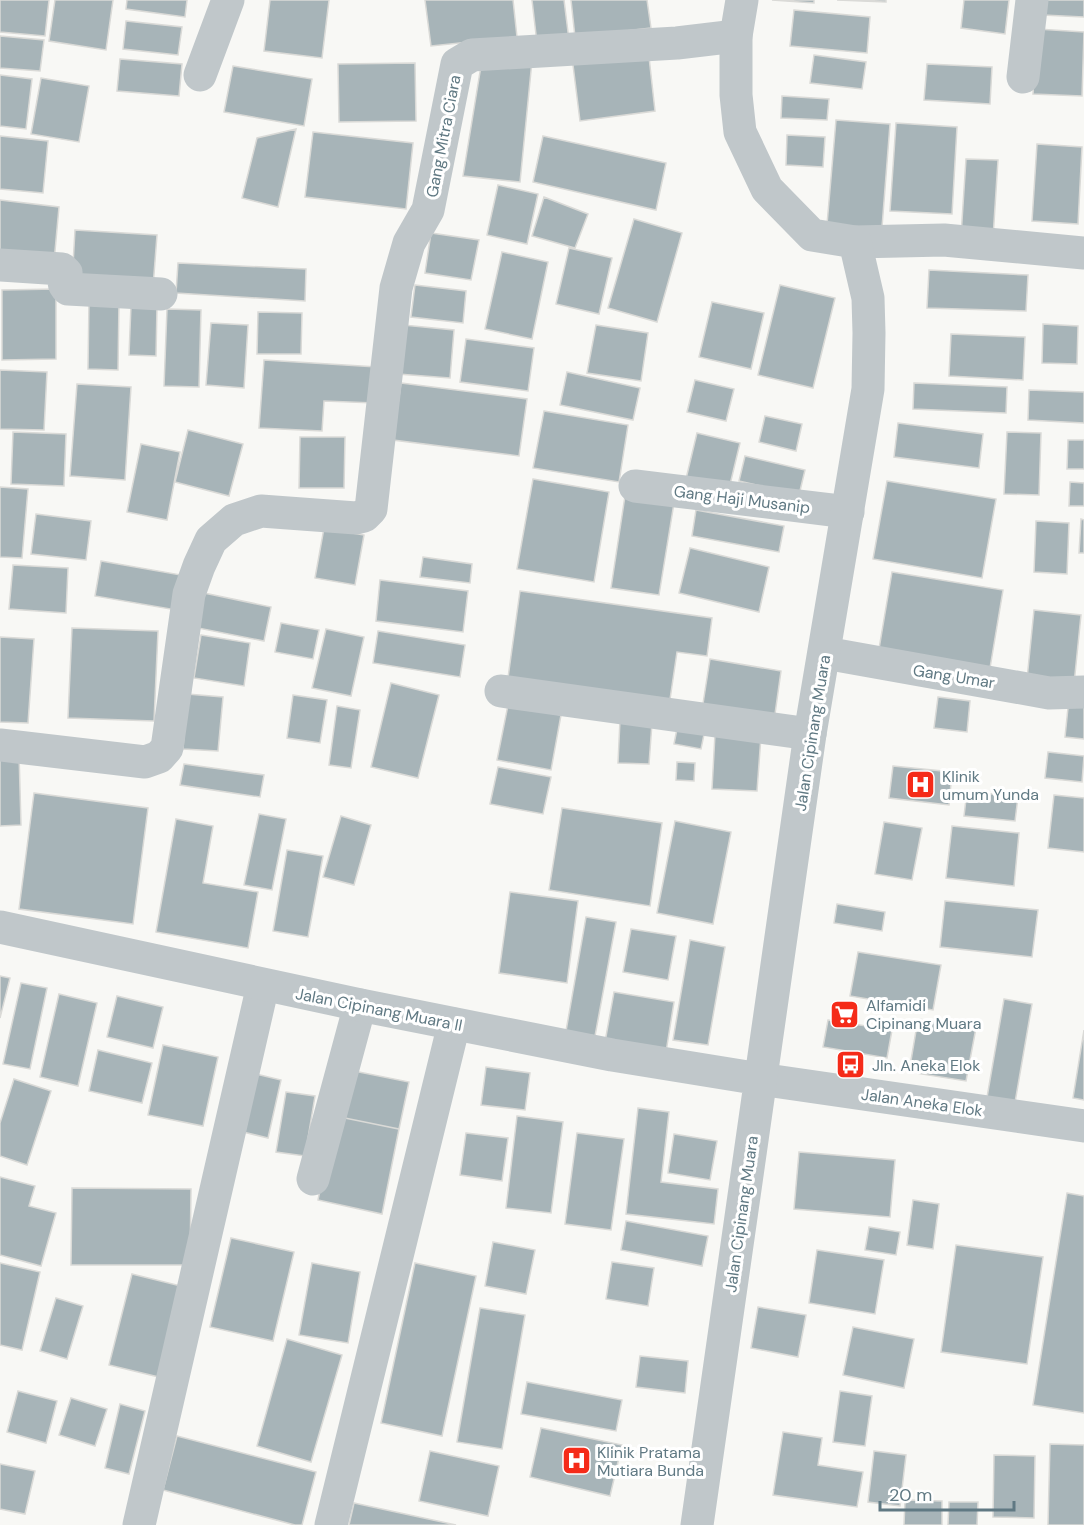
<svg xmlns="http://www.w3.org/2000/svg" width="1084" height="1525" viewBox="0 0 1084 1525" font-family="'DM Sans',sans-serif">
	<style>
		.building { fill: #a7b4b8; stroke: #dadad7; stroke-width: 1.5 }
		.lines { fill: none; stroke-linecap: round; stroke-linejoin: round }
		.minor { stroke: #c0c7ca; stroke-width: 33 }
		.tertiary { stroke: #c0c7ca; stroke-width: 33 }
		.labels { text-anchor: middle; stroke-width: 6; stroke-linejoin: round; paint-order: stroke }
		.street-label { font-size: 16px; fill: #607983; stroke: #fff }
		.poi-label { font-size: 16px; fill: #607983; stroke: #fff; text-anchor: start }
	</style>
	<rect width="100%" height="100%" fill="#f8f8f5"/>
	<!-- building -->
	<path class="building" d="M0 0H49L45 36 0 32Z
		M55 0H113L106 50 49 41Z
		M127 0H187L185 17 126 9Z
		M270 0H329L322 58 264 51Z
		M425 0H513L517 37 431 46Z
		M532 0H564L569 40 537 43Z
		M571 0H647L651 28 575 37Z
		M772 0H814V3Z
		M837 0H886V2Z
		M964 0H1009L1005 34 961 28Z
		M1044 0H1084V17L1043 15Z
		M794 10 870 17 867 53 790 46Z
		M126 21 182 27 178 55 123 49Z
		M1037 29 1084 32 1082 96 1033 94Z
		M0 36 44 40 40 71 0 68Z
		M648 48 655 111 580 121 572 57Z
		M814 55 866 62 862 89 810 83Z
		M120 59 182 64 179 96 117 91Z
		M532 61 520 182 463 176 481 66Z
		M415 63 416 121 339 122 338 64Z
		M927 64 992 67 990 104 924 100Z
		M233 66 312 79 304 126 224 112Z
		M0 75 32 79 26 129 0 126Z
		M41 78 89 86 79 142 31 134Z
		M782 96 829 99 827 120 781 118Z
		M836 120 890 124 881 240 826 236Z
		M896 123 957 127 952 214 890 211Z
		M296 129 278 207 242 198 257 138Z
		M313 132 413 143 406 209 305 197Z
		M787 135 825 137 823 167 786 165Z
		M0 136 48 141 43 193 0 189Z
		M543 136 666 163 656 210 533 182Z
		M1037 144 1082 147 1078 224 1032 221Z
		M966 159 998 160 993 238 961 236Z
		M498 185 538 194 527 244 487 235Z
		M544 197 588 214 575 248 532 236Z
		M0 200 59 207 54 262 0 257Z
		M634 219 682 233 657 322 608 308Z
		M75 230 157 235 153 287 72 282Z
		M431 233 479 240 471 280 425 273Z
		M569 248 612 258 599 314 556 304Z
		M502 252 548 262 532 339 485 329Z
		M178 263 306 269 305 301 176 293Z
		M929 270 1028 275 1026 311 927 308Z
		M415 285 466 291 463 323 411 317Z
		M780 285 835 298 813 388 758 375Z
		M56 289V359L2 360V290Z
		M89 300 119 301 118 370 88 369Z
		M712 302 764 313 751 369 699 357Z
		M131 305 157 306 156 356 129 355Z
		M167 309 201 310 199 387 164 386Z
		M258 312 302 313 301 354H257Z
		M211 323 248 325 244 388 206 385Z
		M1043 324 1078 326 1077 364 1042 363Z
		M403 325 454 330 450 378 398 374Z
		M596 325 648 333 641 381 587 373Z
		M951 334 1025 337 1023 380 949 376Z
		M466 339 534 348 528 391 460 382Z
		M264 360 377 367 375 403 324 401 322 431 259 428Z
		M0 370 47 372 44 430 0 429Z
		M567 372 640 388 633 420 560 405Z
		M695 380 734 389 726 421 687 412Z
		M401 383 527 399 519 456 393 440Z
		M914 383 1007 387 1006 413 913 409Z
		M77 384 131 387 125 480 70 476Z
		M1029 390 1084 392V423L1028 420Z
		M544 411 628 425 619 482 533 468Z
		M765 416 802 424 796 451 759 442Z
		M898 423 983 434 979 468 894 457Z
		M188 430 243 444 229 496 175 482Z
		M13 432 66 434 64 486 11 484Z
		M1007 432 1041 433 1039 495 1004 494Z
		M697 433 740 443 728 493 685 483Z
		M300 437H345L344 488H299Z
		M1068 440H1084V469H1067Z
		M141 444 180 452 167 520 127 512Z
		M745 456 805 470 799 495 739 481Z
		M533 479 609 492 594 582 517 569Z
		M887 481 996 499 982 578 873 559Z
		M1070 482 1084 483V506H1069Z
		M0 487 28 489 22 558 0 557Z
		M625 496 674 503 659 595 611 588Z
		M696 510 784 526 779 552 692 536Z
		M36 514 91 521 86 560 31 554Z
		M1081 519 1084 520V553H1079Z
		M1036 521 1069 523 1067 574 1034 572Z
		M324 528 364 535 355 585 315 578Z
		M690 548 769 567 759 612 679 593Z
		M423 557 472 564 470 583 420 577Z
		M101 561 181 575 176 610 95 596Z
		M13 565 68 568 66 613 9 609Z
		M892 572 1003 590 990 668 879 649Z
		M380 580 468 591 463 632 376 621Z
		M520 591 712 618 707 656 677 652 669 706 507 685Z
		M204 593 271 607 264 641 198 628Z
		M1034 610 1081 615 1074 684 1027 679Z
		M281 623 319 630 313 659 275 652Z
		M72 628 158 631 154 721 68 718Z
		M326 629 364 637 351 696 312 688Z
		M378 631 465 645 460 677 373 663Z
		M201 635 250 643 244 686 194 678Z
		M0 637 34 639 28 723 0 722Z
		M710 659 781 671 774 721 702 710Z
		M391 683 439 695 418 778 371 767Z
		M187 694 223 697 218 751 183 749Z
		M293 695 327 700 320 743 287 738Z
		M938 697 970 701 967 732 934 728Z
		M1069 698 1084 699V739L1065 737Z
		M508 705 561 715 551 770 497 760Z
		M337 706 360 710 351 768 329 765Z
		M679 719 706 725 701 749 674 744Z
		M620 720 652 723 649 764 618 763Z
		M715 734 761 736 757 791 712 789Z
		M1048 752 1084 756 1082 782 1045 778Z
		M19 753 21 825 0 826V754Z
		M677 762 695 763 694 781 676 780Z
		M184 764 264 775 260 797 180 785Z
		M893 766 952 772 949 805 889 798Z
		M498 767 551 777 543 814 490 804Z
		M967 791 1018 797 1015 821 964 816Z
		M34 793 148 808 133 924 19 909Z
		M1054 795 1084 798V852L1048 848Z
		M562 808 662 823 650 906 549 890Z
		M259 814 286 819 272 890 244 885Z
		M341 816 371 825 354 885 323 877Z
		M176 819 213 826 203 883 258 892 248 948 156 932Z
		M675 821 731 832 713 924 657 913Z
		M884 822 922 828 912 880 875 874Z
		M952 826 1019 833 1014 886 946 878Z
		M287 850 323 856 308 937 273 931Z
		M510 892 578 901 567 983 499 973Z
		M945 901 1038 910 1032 957 940 947Z
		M837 904 885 912 882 931 834 923Z
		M586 917 616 922 595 1036 566 1031Z
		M631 929 676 936 668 980 623 972Z
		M690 940 725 947 708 1045 673 1040Z
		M858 952 941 965 933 1010 850 996Z
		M0 976 10 978 0 1018Z
		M21 983 47 988 30 1069 3 1064Z
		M614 992 674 1002 666 1052 605 1042Z
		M59 994 97 1003 78 1086 40 1077Z
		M117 996 163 1007 153 1048 107 1037Z
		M1004 999 1032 1004 1013 1114 985 1109Z
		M918 1019 976 1028 966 1081 909 1072Z
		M828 1020 892 1030 887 1058 823 1047Z
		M1084 1030V1100L1073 1098Z
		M163 1045 218 1057 203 1126 148 1115Z
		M98 1050 152 1063 142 1103 89 1091Z
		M486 1067 530 1073 525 1110 481 1105Z
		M344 1069 409 1082 399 1129 335 1116Z
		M256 1074 281 1080 268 1138 243 1132Z
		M14 1079 51 1091 27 1165 0 1156V1123Z
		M286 1092 315 1096 305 1156 276 1152Z
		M638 1108 669 1112 661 1182 718 1189 714 1224 626 1214Z
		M335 1116 399 1129 382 1214 318 1200Z
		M517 1116 563 1122 551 1213 506 1208Z
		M466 1133 508 1138 502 1181 460 1175Z
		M577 1133 624 1139 611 1230 565 1224Z
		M674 1134 717 1141 710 1180 668 1173Z
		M799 1152 895 1160 890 1217 794 1209Z
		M0 1177 35 1186 29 1206 56 1213 41 1266 0 1255Z
		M72 1188 191 1189 190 1265H71Z
		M1067 1193 1084 1196V1413L1033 1405Z
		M913 1200 939 1204 933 1249 907 1245Z
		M626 1221 708 1236 702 1266 621 1250Z
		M869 1227 900 1232 896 1255 865 1250Z
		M231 1238 294 1252 273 1341 210 1327Z
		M493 1242 535 1250 526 1294 485 1286Z
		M956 1245 1043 1257 1027 1364 941 1352Z
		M817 1250 884 1260 875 1314 809 1303Z
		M612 1262 654 1268 648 1306 606 1299Z
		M0 1263 40 1272 22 1350 0 1345Z
		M312 1263 360 1272 348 1343 299 1335Z
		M415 1263 476 1276 442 1436 381 1423Z
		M132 1274 189 1288 167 1379 109 1365Z
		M56 1298 83 1306 67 1359 40 1351Z
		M758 1307 806 1315 798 1357 751 1348Z
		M480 1308 525 1315 502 1449 457 1442Z
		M853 1327 914 1339 904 1388 843 1375Z
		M287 1339 342 1355 311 1462 257 1446Z
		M640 1356 688 1361 685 1393 636 1387Z
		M527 1382 622 1400 616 1431 521 1414Z
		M18 1391 57 1401 46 1443 7 1432Z
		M840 1391 872 1396 865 1446 833 1442Z
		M71 1398 107 1409 95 1446 59 1435Z
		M120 1404 145 1411 129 1474 105 1468Z
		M541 1428 622 1445 610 1496 530 1477Z
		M783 1432 822 1438 818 1465 863 1472 857 1507 773 1495Z
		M177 1436 316 1472 302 1525H295L163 1490Z
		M1050 1444 1084 1445V1525H1048Z
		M430 1451 499 1466 488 1516 419 1501Z
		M874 1451 906 1455 900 1506 868 1502Z
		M994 1455 1035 1456 1034 1518 993 1517Z
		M0 1464 35 1471 25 1514 0 1509Z
		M905 1500 942 1501V1525H904Z
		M949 1502H978L977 1525H948Z
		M354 1503 456 1525H349Z"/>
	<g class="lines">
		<!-- minor -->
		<path class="minor" d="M200 75 228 0
			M1023 77 1032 0
			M855 242 944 240 1084 253
			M0 265 62 269 66 273C64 280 62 284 68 289L161 294
			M635 486 848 512
			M825 653 1049 693 1084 692
			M501 691 810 734
			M0 745 145 762 159 757 167 748 189 594 199 566 211 540 234 520 261 511 356 518 364 516 371 509 396 288 409 243 428 210 457 64 472 55 677 43 736 36
			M760 1079 1084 1126
			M313 1179 360 1005
			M139 1525 263 985
			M331 1525 454 1024"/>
		<!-- tertiary -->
		<path class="tertiary" d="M0 927 360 1005 612 1055 760 1079
			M697 1525 810 734 868 389 869 333 868 298 855 242 812 235 767 189 740 132 736 95V36L742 0"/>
	</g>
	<!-- icons -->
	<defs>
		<symbol id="hospital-square" viewBox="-11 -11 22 22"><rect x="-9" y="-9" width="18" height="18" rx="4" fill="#f52b19" stroke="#fff"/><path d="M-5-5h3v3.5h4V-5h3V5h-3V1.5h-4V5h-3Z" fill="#fff"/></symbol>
		<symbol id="supermarket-square" viewBox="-11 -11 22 22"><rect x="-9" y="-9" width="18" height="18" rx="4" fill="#f52b19" stroke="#fff"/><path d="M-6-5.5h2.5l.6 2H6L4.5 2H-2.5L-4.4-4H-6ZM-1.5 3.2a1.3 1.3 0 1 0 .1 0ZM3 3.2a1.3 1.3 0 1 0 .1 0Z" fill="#fff"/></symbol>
		<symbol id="bus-square" viewBox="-11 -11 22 22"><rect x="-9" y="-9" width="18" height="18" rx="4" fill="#f52b19" stroke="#fff"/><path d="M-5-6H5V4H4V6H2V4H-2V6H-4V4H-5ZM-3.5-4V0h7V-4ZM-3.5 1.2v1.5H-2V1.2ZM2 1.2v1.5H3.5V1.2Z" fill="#fff"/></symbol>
	</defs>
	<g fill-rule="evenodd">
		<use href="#hospital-square" x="904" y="768" width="33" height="33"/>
		<use href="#supermarket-square" x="828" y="998" width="33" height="33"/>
		<use href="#bus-square" x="834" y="1048" width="33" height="33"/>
		<use href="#hospital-square" x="560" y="1444" width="33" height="33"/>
	</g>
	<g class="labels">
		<!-- street labels -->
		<g class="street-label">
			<text transform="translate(443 136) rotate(-79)" y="6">Gang Mitra Ciara</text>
			<text transform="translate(742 499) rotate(7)" y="6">Gang Haji Musanip</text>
			<text transform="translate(954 676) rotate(9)" y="6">Gang Umar</text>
			<text transform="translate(812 733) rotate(-81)" y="6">Jalan Cipinang Muara</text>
			<text transform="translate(379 1009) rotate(11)" y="6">Jalan Cipinang Muara II</text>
			<text transform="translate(922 1102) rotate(8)" y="6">Jalan Aneka Elok</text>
			<text transform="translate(741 1214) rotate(-82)" y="6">Jalan Cipinang Muara</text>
		</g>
		<!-- poi labels -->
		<g class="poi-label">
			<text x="942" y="782">Klinik<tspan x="942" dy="18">umum Yunda</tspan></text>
			<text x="866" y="1011">Alfamidi<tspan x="866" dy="18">Cipinang Muara</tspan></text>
			<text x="872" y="1071">Jln. Aneka Elok</text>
			<text x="597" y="1458">Klinik Pratama<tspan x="597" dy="18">Mutiara Bunda</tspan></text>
		</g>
	</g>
	<!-- scale -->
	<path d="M880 1501v9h134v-9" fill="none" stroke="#607983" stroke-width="3"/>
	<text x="889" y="1501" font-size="18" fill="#607983" stroke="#ffffff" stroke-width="4.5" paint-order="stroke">20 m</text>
</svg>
